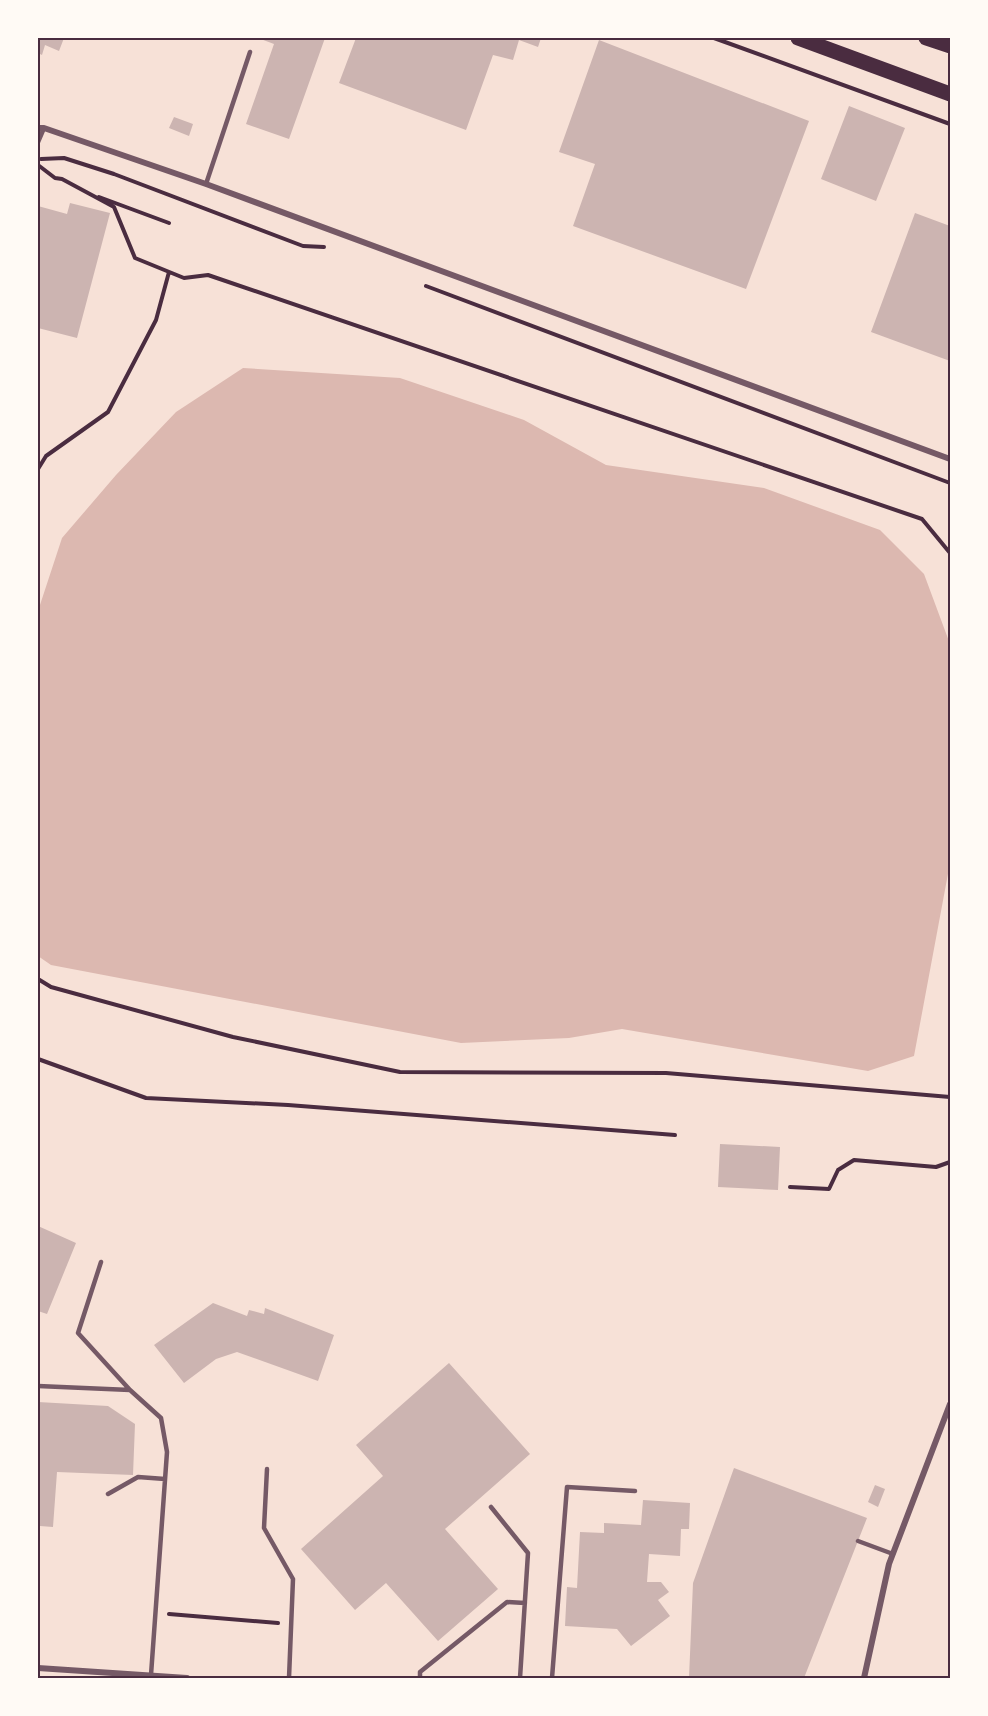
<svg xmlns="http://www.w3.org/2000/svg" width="988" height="1716" viewBox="0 0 988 1716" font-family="Helvetica,sans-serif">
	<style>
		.water { fill: #dcb8b0 }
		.building { fill: #ccb4b1 }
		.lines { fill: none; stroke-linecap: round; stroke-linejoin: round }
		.path { stroke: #4a2c40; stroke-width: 4 }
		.service { stroke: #755966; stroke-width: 4.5 }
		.minor { stroke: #755966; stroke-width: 6 }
		.primary { stroke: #4a2c40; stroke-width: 15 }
		.neatline { fill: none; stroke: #4a2c40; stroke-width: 2 }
	</style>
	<rect width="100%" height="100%" fill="#f7e1d7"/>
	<!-- water -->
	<path class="water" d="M243 368 400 378 524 420 606 465 764 488 880 530 924 574 950 644V863L914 1056 868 1071 622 1029 569 1038 461 1043 51 965 38 956V611L62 538 116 475 176 412Z"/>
	<!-- building -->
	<path class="building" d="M38 38H64L59 51 45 45 42 55 38 53Z
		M258 38H325L289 139 246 124 274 44Z
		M356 38H541L538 47 519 40 513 60 493 55 466 130 339 83Z
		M599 40 809 121 746 289 573 226 595 164 559 152Z
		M849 106 905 128 876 201 821 179Z
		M174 117 193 124 189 136 169 128Z
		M70 203 110 213 77 338 38 328V206L67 214Z
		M915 213 950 226V361L871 332Z
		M720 1144 780 1147 778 1190 718 1187Z
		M38 1226 76 1243 47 1314 38 1311Z
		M213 1303 247 1316 249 1310 264 1314 265 1308 334 1335 318 1381 237 1352 216 1359 184 1383 154 1345Z
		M449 1363 530 1454 445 1529 498 1589 438 1641 386 1583 355 1610 301 1549 383 1476 356 1445Z
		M38 1402 108 1406 135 1424 133 1475 57 1472 53 1527 40 1526 39 1534H38Z
		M734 1468 867 1518 804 1678H689L693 1583Z
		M875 1485 885 1489 878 1507 868 1502Z
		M643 1500 690 1503 689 1529H681L680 1556 649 1554 647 1582H661L669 1592 658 1600 670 1616 631 1646 617 1629 565 1626 567 1587 577 1588 580 1532 604 1533V1523L641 1525Z"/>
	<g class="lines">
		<!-- path -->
		<path class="path" d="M714 38 950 124
			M41 159 64 158 114 174 303 246 324 247
			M38 165 55 178 62 179 114 207 135 258 184 278 208 275 922 519 950 553
			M99 197 169 223
			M426 286 950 483
			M38 469 46 456 108 412 156 320 169 272
			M38 979 51 987 233 1037 400 1072 666 1073 950 1097
			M38 1059 146 1098 288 1105 675 1135
			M790 1187 829 1189 838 1170 854 1160 936 1167 950 1162
			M169 1614 278 1623"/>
		<!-- service -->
		<path class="service" d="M38 142 44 128
			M206 184 250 52
			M101 1262 78 1333 130 1390
			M38 1386 130 1390 161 1418 167 1452 151 1675
			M267 1469 264 1528 293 1579 289 1678
			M108 1494 138 1477 165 1479
			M491 1507 528 1553 520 1678
			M858 1541 893 1554
			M420 1678V1672L507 1602 525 1603
			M552 1678 567 1487 635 1491"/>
		<!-- minor -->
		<path class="minor" d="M38 128H44L206 184 950 459
			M38 1668 187 1678
			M864 1678 889 1564 950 1404"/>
		<!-- primary -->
		<path class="primary" d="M798 38 950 94
			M926 38 950 46"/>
	</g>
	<!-- border -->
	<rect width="988" height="1716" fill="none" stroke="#fffaf5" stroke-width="78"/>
	<rect x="39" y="39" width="910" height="1638" class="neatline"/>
</svg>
